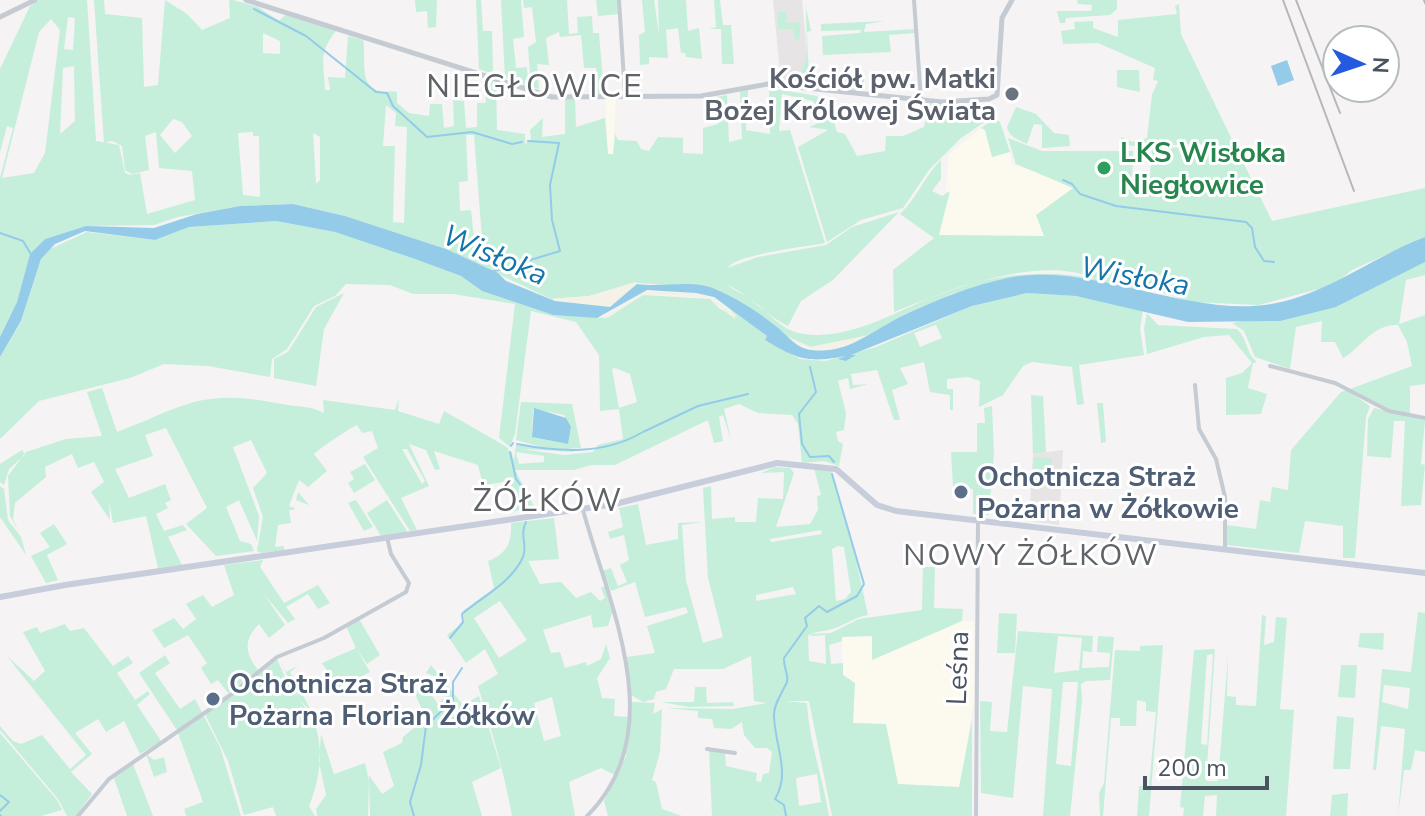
<svg xmlns="http://www.w3.org/2000/svg" width="1425" height="816" viewBox="0 0 1425 816" font-family="'Nunito Sans',sans-serif">
	<style>
		.commercial { fill: #fcfaef }
		.education { fill: #e6e4e5 }
		.green { fill: #c5efdb; fill-rule: evenodd }
		.sand { fill: #f4f2e6 }
		.water { fill: #94cbe9 }
		.lines { fill: none; stroke-linecap: round; stroke-linejoin: round }
		.stream { stroke: #94cbe9; stroke-width: 2 }
		.minor { stroke: #c5cbd3; stroke-width: 4 }
		.tertiary { stroke: #c5cbd3; stroke-width: 5 }
		.secondary { stroke: #c7cdda; stroke-width: 6 }
		.rail { stroke: #b5b7bc; stroke-width: 2 }
		.worship-dot { fill: #6b7280; stroke: #fff; stroke-width: 3 }
		.leisure-dot { fill: #2e9e5b; stroke: #fff; stroke-width: 3 }
		.service-dot { fill: #5c6f8a; stroke: #fff; stroke-width: 3 }
		.labels { text-anchor: middle; stroke-width: 6; stroke-linejoin: round; paint-order: stroke }
		.worship-label { font-size: 28px; font-weight: bold; fill: #5b616d; stroke: #fff; text-anchor: end }
		.leisure-label { font-size: 28px; font-weight: bold; fill: #27864d; stroke: #fff; text-anchor: start }
		.service-label { font-size: 28px; font-weight: bold; fill: #4e5e75; stroke: #fff; text-anchor: start }
		.street-label { font-size: 28px; fill: #4b5360; stroke: #fff }
		.water-label { font-size: 30px; font-style: italic; fill: #1375ab; stroke: #fff }
		.neighbourhood-label { font-size: 30px; letter-spacing: 2px; fill: #5f6267; stroke: #fff }
		.quarter-label { font-size: 32px; letter-spacing: 2px; fill: #5f6267; stroke: #fff }
	</style>
	<rect width="100%" height="100%" fill="#f5f3f3"/>
	<!-- commercial -->
	<path class="commercial" d="M616 96 613 154H608L605 97Z
		M981 128 985 130 992 157 1010 152 1012 165 1047 174 1073 189 1045 236 938 235 949 192H946L949 154Z
		M962 621H974V700L960 787 898 784 853 723 855 683 843 675 842 637 872 636 873 660Z"/>
	<!-- education -->
	<path class="education" d="M773 0H802L807 53 798 86 781 83Z
		M1063 450 1059 525 1029 521 1033 454Z"/>
	<!-- green -->
	<path class="green" d="M39 0H87L96 141 119 145 125 173 130 175 140 173 147 214 195 200 192 171 159 168 156 132 145 136 149 170 132 174 125 170 122 146 112 141 104 143 94 0H104L105 14 142 18 144 87 158 85 165 0 187 14 202 30 230 18 229 0H233L258 7 279 21 285 15 336 31C318 53 324 62 325 90H330L328 77 345 78 348 36 363 40C367 55 357 86 380 91 386 93 389 90 397 92V103L409 113 429 116 430 104H442L444 128 454 126 453 100 464 101 466 128 477 127V103H486L485 79 496 82 497 130 525 134V144L531 139 530 130 543 118 542 137 565 134V99H575L576 127 605 118 608 154H613L615 134 618 140 637 141 641 149 649 151 658 137 683 138V153L703 154V128L718 124 717 97 727 95 729 142 742 139 740 92 748 90 746 130 770 134 769 88 817 96 832 115 837 132 845 134 857 156 885 151 886 136H903L924 127 926 119 921 103 957 106 960 115 986 121 961 138 929 170 903 208 861 220 827 242 798 147 828 130 809 127 821 122 813 101 782 94 779 131 790 130 825 243C805 247 737 254 727 268L758 257 826 245 852 227 899 212 833 280 801 301 788 326C765 315 749 294 727 285 735 291 745 295 753 301 770 313 781 331 804 334 848 340 892 314 932 297 983 276 1041 267 1095 279 1041 253 946 291 894 312L893 270 934 238 900 214C917 198 924 177 941 160V179L932 191 942 196 950 191 939 235 1044 236 1036 215 1073 188 1016 164 1008 138 1042 151H1133L1132 194 1142 197 1149 188 1152 148 1214 147 1238 152 1272 221 1425 188V237L1352 270 1333 285 1259 305 1191 302 1142 286 1140 292 1080 280 1035 275 1010 278 952 294 901 316 870 335 810 347 786 336 713 288 638 283 589 296 551 299 446 249 345 216 293 204 240 206 178 217 154 225 86 226 45 239 30 255 17 302 0 337V178L13 128 7 126 0 152V69L30 6ZM68 17 75 18 73 50 64 49ZM51 19 60 30 45 153 34 173 2 178 39 32ZM263 33 280 41V54L263 53ZM74 66 75 121 60 134 63 68ZM386 105 396 113 395 126 407 127 404 223 393 222 395 146H383ZM173 119 182 122 192 136 175 153 160 135ZM253 132V136H259L260 197 243 195 238 133ZM313 133 320 137V180L316 184ZM466 135H474L482 238 474 239 471 210 460 211 459 182 468 181Z
		M415 0H437L436 27 428 28 427 11 416 12Z
		M476 0H481L483 31H492L493 74 479 69Z
		M501 0H521L524 37 513 39 516 68 527 67 528 86 505 78Z
		M523 0H567L569 34 578 33 577 17 592 16 593 33H599L604 93 596 94V68H584L581 35 560 37 559 32 546 38 549 65 537 64 539 89 531 87 528 47 536 42 532 7 524 8Z
		M596 0H618L620 14 598 16Z
		M642 0H654L659 34 658 0H686L688 31 699 28 702 59 686 57 685 53H681L678 28 666 30 668 58 649 57V64L640 65 639 35 645 32Z
		M714 0H720L723 25H731L734 64H722L721 29H709L716 27Z
		M1077 0H1117V9L1110 15 1066 18 1065 23H1060L1057 11H1091L1092 5 1078 4Z
		M1179 4 1181 34 1237 150 1213 144 1122 146 1121 137 1132 142 1147 138 1152 95 1158 81 1153 80 1155 68 1098 43 1063 44 1061 31 1075 29 1074 22 1093 21V28L1118 37V20L1177 14 1175 6Z
		M806 8 811 31 807 32 809 78H815V88L798 85 807 53Z
		M786 11 787 23 800 22V39L795 40 793 29H778L777 12Z
		M885 21 866 24 864 32 915 29 916 33 889 35 891 52 823 55 822 36 860 33 861 30 821 31V24Z
		M1117 70H1139L1140 92 1117 87Z
		M840 76H864V91H840Z
		M1016 107 1036 114 1054 133 1069 135 1070 146 1042 148V125L1034 124 1027 144C1019 140 1009 137 1007 127Z
		M994 119 1000 122 1010 152 992 157 985 130 981 128Z
		M276 221 335 232 415 259 461 276 482 291 553 315 606 318 643 295 710 299 720 309 736 316 724 303 767 336 765 340 800 359 825 361 876 347 972 306 1027 293 1076 296 1143 310 1140 329 1144 355 1079 365 1084 404 1077 405 1072 367 1032 362 1023 366 1003 395 979 407 980 381 968 377 947 379V389H953V410H950V395L930 392 924 362 900 368 908 384 892 390 900 420H894L877 370 851 374 853 385 868 384 850 389 848 378 838 381 846 413 844 430 836 432 838 441 843 444 839 466 824 461 802 463 798 424 792 415 758 413 739 404 724 409 731 440 723 415 719 417 723 441 714 443 708 420 615 465H591L574 470H515L537 512 522 509 510 513 511 481 483 485 478 465 434 451 440 469 435 470 438 477 426 450 409 444 429 486 401 498 417 530 410 531 363 457 378 448 372 431 362 433 357 425C350 428 319 449 314 454L327 471 308 487 299 480 289 506 294 508 298 492 309 505 296 500 294 510H289L291 523 278 525 275 547 284 546V550L261 553 257 551 263 517 253 488 267 473 251 440 233 447 259 516 257 541 239 500 226 507 240 541 251 544 254 551 216 556 186 524 207 508 166 428 145 435 153 456 115 469 129 498 165 484 171 500 165 503 168 508 156 514 164 531 183 525 187 530 168 537 182 565 158 568 146 516 113 523 109 501 110 520 91 492 104 482 94 462 78 468 72 454 45 467 46 477 15 503 13 519 18 530 10 516 8 476 26 452 66 439 102 436 87 392 102 388 117 432C189 404 201 388 282 404 296 407 312 406 324 413L323 400 395 410 399 398 398 411 439 424 444 411 500 443 508 448 510 457 511 451 514 460 516 445 579 452 521 449 564 455 593 452 598 445 623 439 619 409 600 411 599 355 576 322 531 311 515 434 510 447 499 438 515 304 453 294H413L390 285 346 284 335 296 314 306 287 349 272 359 270 377 208 366 164 364 130 378 39 401 0 439V357L21 322 41 259 50 249 87 232 155 240 189 227ZM936 325 942 338 920 347 914 333ZM615 368 630 374 637 402 619 408 612 369ZM402 449H407L425 481 422 484ZM516 452 544 456V462L519 464Z
		M1425 262V275L1406 280 1399 324 1425 315V384L1410 386V414L1389 409 1350 389 1412 366 1407 342 1398 325C1373 323 1359 350 1343 358L1335 342H1321L1322 321 1296 327 1290 369 1255 357 1244 331 1232 323 1336 307Z
		M344 293 324 329 316 386 274 378V359L288 352 316 307Z
		M1147 313 1158 325 1237 329C1248 339 1245 352 1257 362L1253 363 1248 388 1267 394 1261 414 1226 415V378L1242 373 1252 363 1229 335 1204 337 1147 354 1144 328Z
		M1347 390 1370 406 1366 417 1355 558H1343V526L1305 521 1299 553 1227 545V525L1256 529 1260 500 1270 502 1272 487 1288 490 1291 450 1341 392Z
		M1031 395 1043 396 1046 452 1033 454Z
		M521 402 572 404 581 448 553 450 516 440ZM533 409 564 415 571 428 568 444 532 437Z
		M1097 403H1103L1106 442 1101 443Z
		M992 406 994 453 989 515 973 514V489L953 487 951 452H977V423H985L984 408Z
		M1374 408 1425 420 1421 464 1425 465 1421 505 1401 506 1405 421H1394L1391 458 1367 456 1368 419Z
		M22 450 25 455 9 469 4 485 0 482V464Z
		M1034 457 1052 458 1050 487 1032 485Z
		M365 464 375 480 354 493 348 483 354 479 350 472Z
		M775 467 790 468 794 473 776 527 810 524 818 510 817 496 821 495 814 468 831 471 852 541 868 615C855 617 847 624 835 628 826 632 816 630 808 636L809 661 826 664 825 635 810 636 812 634 831 633 859 619 922 610 923 567H935L934 608 963 609 962 621 872 660V636L842 637V641L829 645 831 664 843 663V675L855 683 853 723 886 724 898 784 959 787 972 720V816H832L809 701H785L807 703C809 741 823 778 829 816H712L709 750 725 751 726 766 757 773 756 781 761 782 763 774 769 773 772 752 767 748H755L744 735 742 722 731 729 714 728 712 719 698 718V711L666 708 733 709 767 703 754 701 751 656 723 669H674L666 689 656 692 654 699 643 702 631 695 627 657 655 653 647 626 688 613 686 607 645 617 635 582 611 591 602 571 611 568 618 586 627 582 620 565 629 560 624 535 610 539 608 532 623 527 619 508 638 504 646 545 678 539V523L703 522 682 525 686 580 703 643 723 637 708 578 703 488 711 486 712 519 735 517V522H756L758 498 783 499 784 472 761 473ZM821 530 822 534 771 542 770 539ZM838 546 844 547 851 592 845 599 836 601 832 549ZM793 587 796 594 756 601V595ZM817 774 821 802 799 806 796 778Z
		M0 486 4 489 8 520 21 537 26 555 0 517Z
		M356 500 373 527 364 531 348 503Z
		M387 500 407 531 405 533 381 536 367 513Z
		M554 518 559 559 528 561 540 584 561 582 576 598 591 592 600 601 605 598 601 588 605 586 613 610 608 626 593 628 591 615 543 630 551 653 560 652 565 668 586 662 587 666 601 659 606 644 610 658 597 678 602 698 615 699 614 716 628 717 626 741 615 775 601 768 569 782 575 816H512C504 771 491 729 478 686L498 674 485 649 466 663 447 635 464 622 463 611 494 588 488 561C507 554 512 542 511 523ZM500 601 527 640 499 658 474 618ZM552 697 561 736 544 741 534 703Z
		M54 524 67 544 47 555 58 580 46 583 31 556 50 547 40 533Z
		M263 560 260 567 284 603 318 585 330 603 318 609 308 594 286 607 295 619 288 623 264 594 285 625 269 638 259 624C243 640 245 653 258 670L228 693 218 680 211 684 201 668 207 663 188 635 164 648 152 630 174 618 183 629 196 619 186 604 203 595 212 607 234 595 224 565Z
		M1418 612 1425 613V752L1415 750 1411 770H1404L1398 816 1405 729 1381 726 1376 770H1373L1382 669 1411 672ZM1384 685 1410 688 1408 709 1382 702Z
		M999 613 1017 614 1015 653H997Z
		M1262 615 1266 616 1264 645 1274 642 1276 617 1287 618 1280 709 1294 710 1286 816H1216L1217 795 1205 796 1203 816H1183L1184 808 1180 807 1194 650 1215 649 1206 781H1218L1228 656 1227 696 1236 697V705L1256 706ZM1213 654 1207 745 1201 744 1207 655Z
		M359 619 380 655 367 664 357 650 370 672 338 688 322 663 356 648 346 626Z
		M65 624 70 631 84 628 113 666 128 656 133 663 117 673 135 700 148 691 150 694 137 705 161 741 140 754 124 721 106 732 98 719 75 733 92 754 71 772 92 794 76 816H67L58 799 0 730V726L13 741 21 744 42 735 70 769 86 755 6 655 34 681 45 671 23 632 37 627 40 633Z
		M1018 631 1093 636 1092 652 1083 651 1082 668 1109 667 1110 653 1097 652 1098 636 1114 637 1110 680 1086 681 1081 684 1082 700 1070 816H1043L1052 689 1023 686 1013 798 981 793 980 701 992 702 990 731 1007 732ZM1058 636 1082 638 1079 670 1054 673ZM1063 682H1078L1071 766 1056 764Z
		M1360 633H1384L1383 650 1358 647Z
		M1163 645 1149 816H1137L1139 786H1149L1156 712 1146 711V702L1137 700 1136 726H1120V718H1111L1103 816H1100L1099 793 1104 783 1115 650 1140 651V646Z
		M165 655 170 663 155 673 180 709 195 699 220 747 241 816H186L184 809 203 802 178 733 162 745 177 730 139 673Z
		M277 659C285 680 296 694 308 712 327 739 320 780 309 806L315 816H276L273 807 244 815 228 761 204 712Z
		M281 663 286 672 299 665 290 672 313 714 299 699Z
		M431 665 463 705 479 696 501 768 472 782 482 816H370L369 775 382 794 394 786 383 752 402 743 403 737 426 718 414 692 425 686 438 704 447 695 436 677 426 673Z
		M1341 665H1357L1355 698 1338 697Z
		M695 687H706L707 703 733 702 734 706 689 707 661 702H694Z
		M631 702 655 703 653 714 662 709 660 752 652 780 656 782 662 809 682 816H608L604 801 626 756Z
		M1337 716 1354 718 1350 769H1333Z
		M0 733 57 800 62 810 41 816H0Z
		M321 734 334 774 365 763 369 781 368 816H317L316 809 326 795 319 762Z
		M146 754 154 760 164 757 167 772 154 777Z
		M133 764 153 816H127L114 778Z
		M1348 793 1347 816H1330L1332 795Z"/>
	<!-- sand -->
	<path class="sand" d="M635 282 640 285 606 308 551 299 589 296Z
		M647 290 707 294 738 317 734 316 736 320 710 299 681 295H643L609 317H603Z
		M870 335C844 353 810 356 786 336L811 347Z"/>
	<!-- water -->
	<path class="water" d="M1287 60 1294 80 1278 86 1271 66Z
		M293 204 345 216 446 249 498 273 506 281 555 301 610 307 637 284C662 288 692 279 715 289 736 298 760 313 777 327 788 336 797 349 812 350 849 355 875 328 906 314 939 299 973 285 1008 278 1084 262 1173 310 1253 306 1317 303 1367 259 1425 237V262L1336 307 1280 321 1188 322 1076 296 1027 293 972 306 851 355H856L846 361 838 359 846 356C808 363 798 360 765 340L767 336 714 297 696 293 647 290 597 318 553 315 482 291 461 276 415 259 335 232 276 221 189 227 155 240 85 231 55 244 41 259 21 321 0 357V337L17 302 30 254 45 239 86 226 154 228 197 214 240 206Z
		M534 408 566 418 571 427 568 444 532 437Z"/>
	<g class="lines">
		<!-- stream -->
		<path class="stream" d="M254 9 306 36 376 92 387 93 393 106 427 137 472 132 512 144 522 142
			M1063 180 1072 184 1080 194 1116 206 1246 222 1252 228 1255 247 1264 261 1274 262
			M0 233 23 241 32 256
			M491 272 560 251 552 220 550 185 559 143 528 141
			M810 367 816 392 799 414 802 444 810 457 829 456 834 462
			M643 432 698 406 748 394
			M517 444C559 452 603 455 641 433
			M511 446 513 443
			M510 452 516 479 523 488V508
			M450 638 463 622 462 614C482 597 512 582 523 557 528 545 519 536 526 522
			M0 795 9 802 0 811
			M0 815 1 816
			M414 816 410 802 421 765 426 726 453 700V682L462 668
			M786 816 784 805 775 799C791 773 775 747 774 716 773 705 783 691 787 682 789 675 783 666 784 658L807 626 805 618 819 606 827 612 857 596 864 584 832 474"/>
		<!-- minor -->
		<path class="minor" d="M619 0 625 96
			M914 0 921 100
			M1270 366 1335 383 1389 411 1425 418
			M1195 385 1199 429 1216 459 1225 497V549
			M583 510C609 606 672 731 587 816
			M707 749 735 753
			M78 816 109 779 229 696 277 657 324 638 406 592 409 583 391 554 387 537
			M976 816 978 521"/>
		<!-- tertiary -->
		<path class="tertiary" d="M246 0 552 97 701 96 768 84 942 102 989 99 997 95 1002 18 1012 0
			M0 17 35 0"/>
		<!-- secondary -->
		<path class="secondary" d="M0 597 65 585 615 504 777 463 836 469 877 505 896 511 1425 573"/>
		<!-- rail -->
		<path class="rail" d="M1283 0 1354 191
			M1296 0 1340 113
			M1424 0 1425 3"/>
	</g>
	<!-- markers -->
	<circle class="worship-dot" cx="1012" cy="94" r="8"/>
	<circle class="leisure-dot" cx="1104" cy="168" r="8"/>
	<g class="service-dot">
		<circle cx="961" cy="492" r="8"/>
		<circle cx="213" cy="699" r="8"/>
	</g>
	<g class="labels">
		<!-- worship labels -->
		<g class="worship-label">
			<text x="996" y="88">Kościół pw. Matki<tspan x="996" dy="32">Bożej Królowej Świata</tspan></text>
		</g>
		<!-- leisure labels -->
		<g class="leisure-label">
			<text x="1120" y="162">LKS Wisłoka<tspan x="1120" dy="32">Niegłowice</tspan></text>
		</g>
		<!-- service labels -->
		<g class="service-label">
			<text x="977" y="486">Ochotnicza Straż<tspan x="977" dy="32">Pożarna w Żółkowie</tspan></text>
			<text x="229" y="693">Ochotnicza Straż<tspan x="229" dy="32">Pożarna Florian Żółków</tspan></text>
		</g>
		<!-- street labels -->
		<g class="street-label">
			<text transform="translate(957 668) rotate(-88)" y="10">Leśna</text>
		</g>
		<!-- water labels -->
		<g class="water-label">
			<text transform="translate(495 255) rotate(23)" y="10">Wisłoka</text>
			<text transform="translate(1135 276) rotate(10)" y="10">Wisłoka</text>
		</g>
		<!-- neighbourhood labels -->
		<g class="neighbourhood-label">
			<text x="1031" y="565">NOWY ŻÓŁKÓW</text>
		</g>
		<!-- quarter labels -->
		<g class="quarter-label">
			<text x="535" y="97">NIEGŁOWICE</text>
			<text x="548" y="511">ŻÓŁKÓW</text>
		</g>
	</g>
	<!-- north arrow -->
	<g transform="translate(1361 64) rotate(93)"><circle r="38" fill="#ffffff" stroke="#b7babf" stroke-width="2"/>
	<path d="M0-6L14 30L0 20L-14 30Z" fill="#245ade"/>
	<text y="-12" font-size="22" font-weight="bold" text-anchor="middle" fill="#4b5360">N</text>
	</g>
	<!-- scale -->
	<path d="M1145 776v12h122v-12" fill="none" stroke="#4b5360" stroke-width="4"/>
	<text x="1157" y="776" font-size="24" fill="#4b5360" stroke="#ffffff" stroke-width="6" paint-order="stroke">200 m</text>
</svg>
